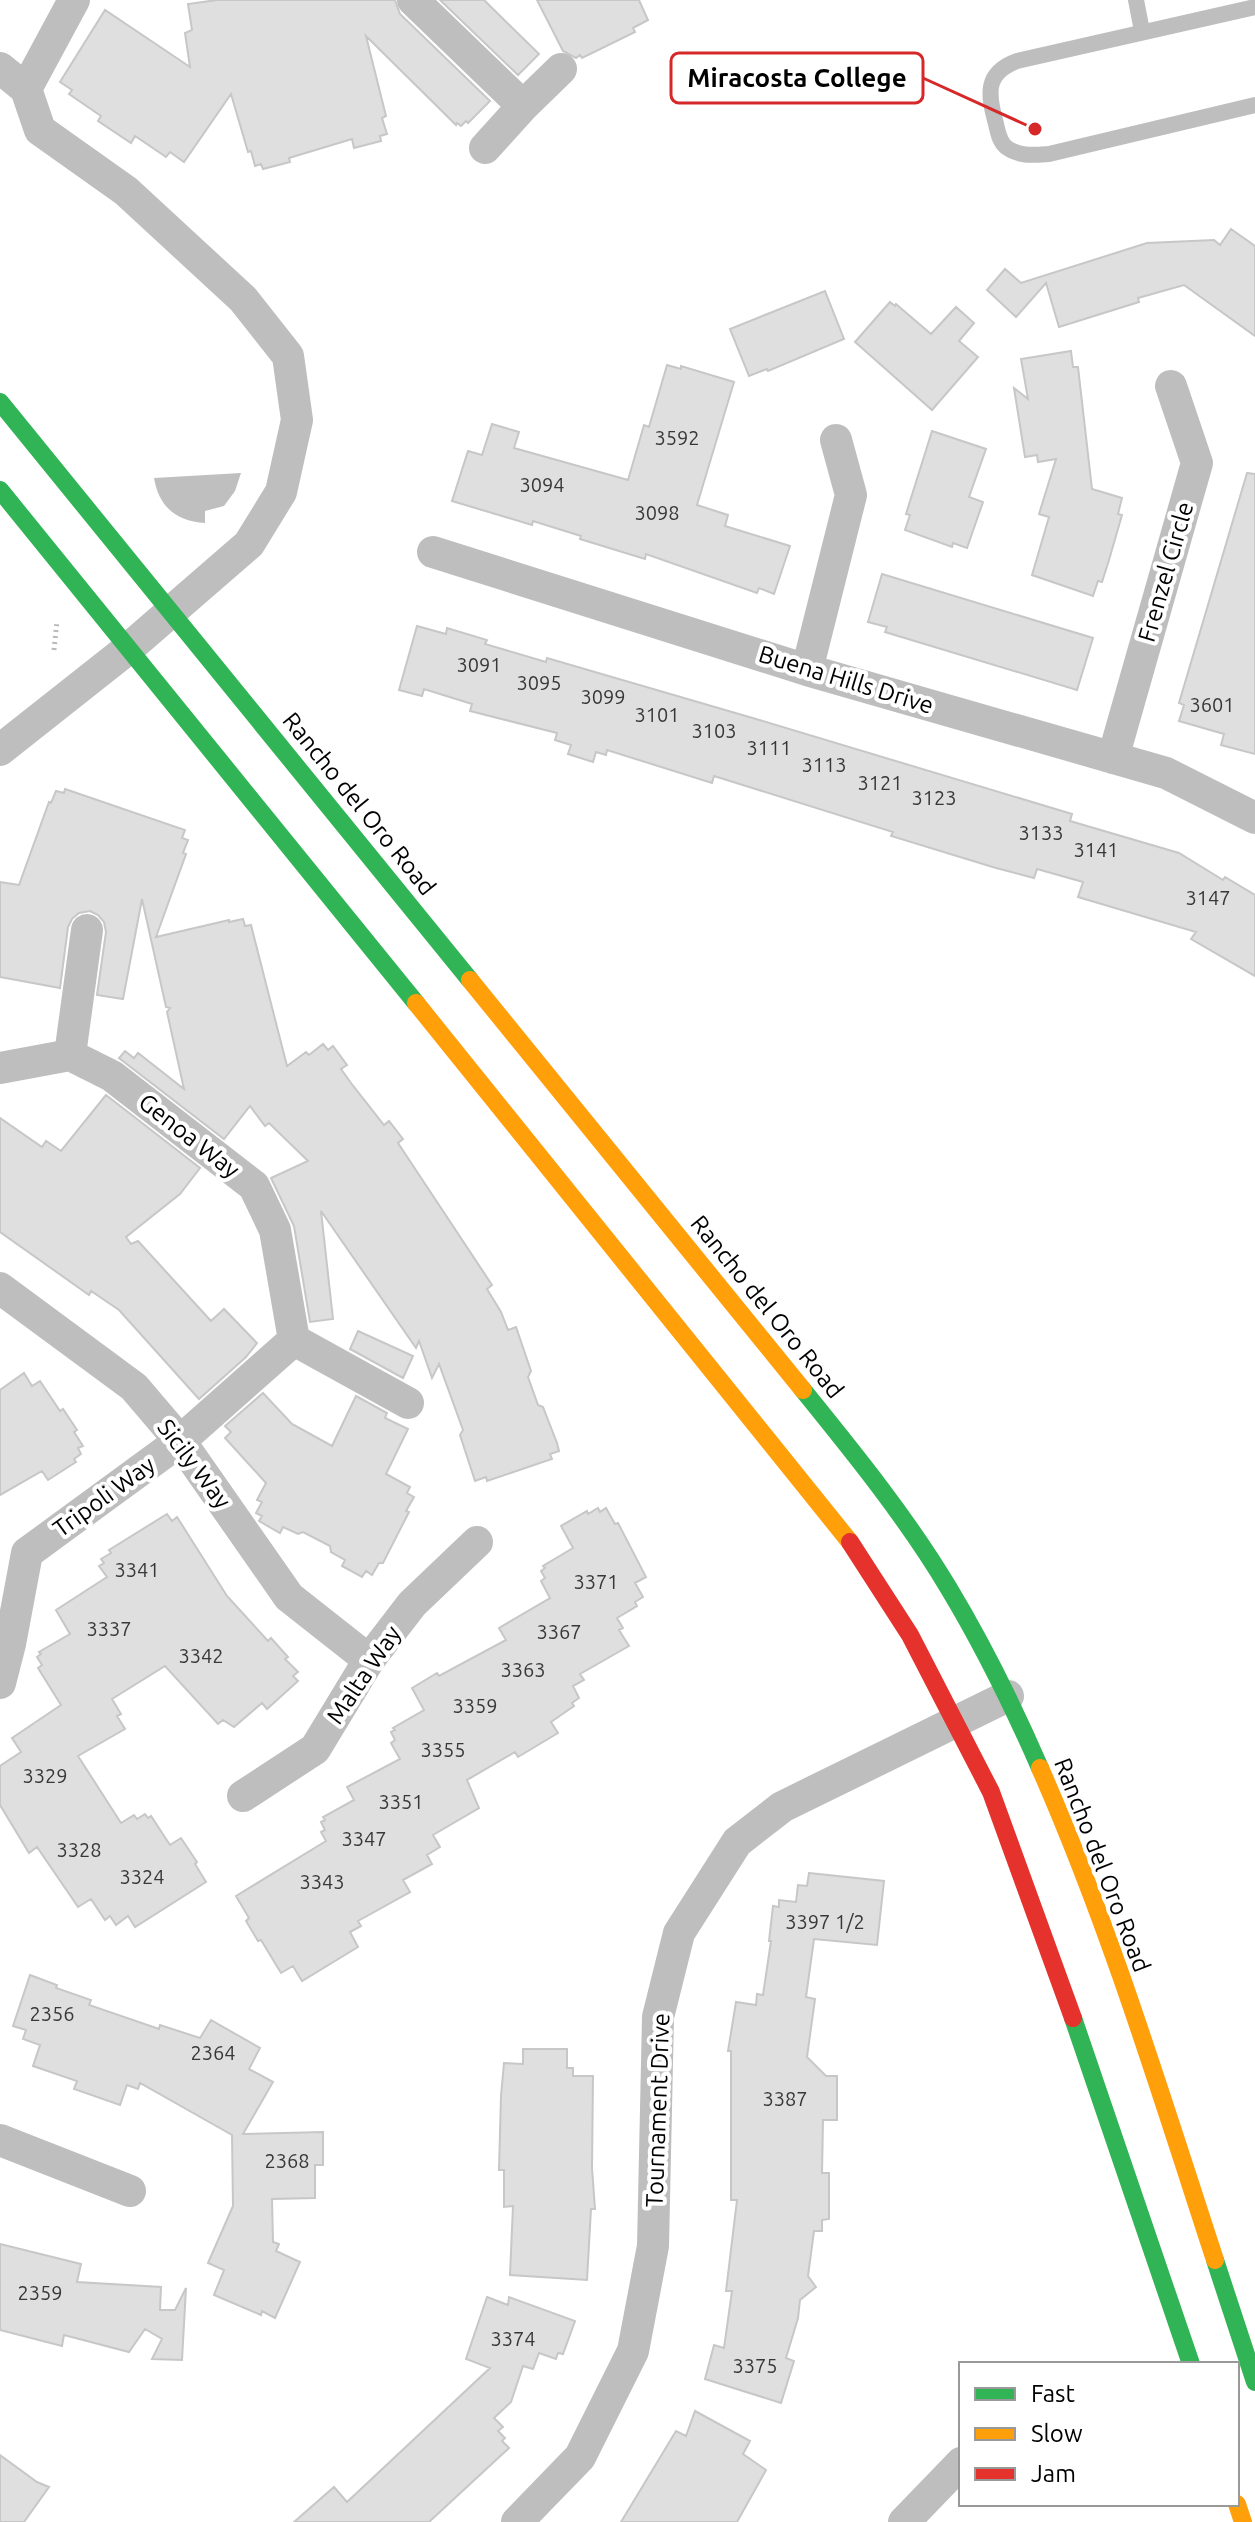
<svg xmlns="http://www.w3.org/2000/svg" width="1255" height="2522" viewBox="0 0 1255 2522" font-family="Ubuntu,sans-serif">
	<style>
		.water { fill: #bfbfbf }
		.building { fill: #dfdfdf; stroke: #c7c7c7; stroke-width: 2 }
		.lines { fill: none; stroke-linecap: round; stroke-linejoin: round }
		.path { stroke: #b9b9b9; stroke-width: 5; stroke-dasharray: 2 4; stroke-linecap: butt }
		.lane { stroke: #bebebe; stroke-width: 16 }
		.street { stroke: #bebebe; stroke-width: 32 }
		.fast { stroke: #30b455; stroke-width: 18 }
		.slow { stroke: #ff9f0a; stroke-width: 18 }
		.jam { stroke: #e5322d; stroke-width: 18 }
		.labels { text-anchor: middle; stroke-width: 8; stroke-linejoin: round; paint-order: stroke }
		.number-label { font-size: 20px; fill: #383838 }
		.street-label { font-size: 24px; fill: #000; stroke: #fff }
		.leader { fill: none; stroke: #d62828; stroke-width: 3 }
		.callout-dot { fill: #d62828; stroke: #fff; stroke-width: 3 }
		.callout { fill: #fff; stroke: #d62828; stroke-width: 3 }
		.callout-label { font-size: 26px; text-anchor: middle; font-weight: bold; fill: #000 }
	</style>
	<rect width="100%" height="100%" fill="#fff"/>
	<!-- water -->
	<path class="water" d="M241 473 235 491 224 506 205 511V523C176 521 159 507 154 478Z"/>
	<!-- building -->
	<path class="building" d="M217 0H395L400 14 490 101 468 123 466 121 461 126 457 123 456 125 366 36 386 116 382 118 387 134 380 136 381 141 354 148 352 139 289 158 290 162 263 169 261 164 255 166 251 151 248 152 231 94 184 162 170 152 166 157 135 136 131 143 98 121 101 116 69 94 72 90 60 82 105 10 190 67 185 33 192 30 188 4Z
		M440 0H484L539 54 518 75Z
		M537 0H639L648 20 633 28 635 32 582 58 580 55 576 58 563 51Z
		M1231 229 1255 246V336L1184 285 1138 298 1139 302 1059 327 1046 283 1016 317 987 290 1005 269 1021 283 1147 243 1214 240 1220 245Z
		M825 291 844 339 768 371 767 369 749 376 730 329Z
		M890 302 895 306 896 304 931 334 956 307 974 323 959 341 978 357 932 410 855 342Z
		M1071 351 1073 367H1078L1092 489 1122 498 1118 514 1122 515 1109 560 1102 582 1098 581 1093 596 1032 575 1049 517 1039 514 1056 459 1038 462 1037 455 1025 457 1014 388 1028 399 1021 359Z
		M667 365 681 369V366L734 382 697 505 728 515 725 526 790 546 774 594 759 588 757 593 646 554 645 559 580 539 581 536 533 521 532 525 452 501 468 451 482 455 492 424 519 432 514 448 628 480 644 425 649 427Z
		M932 431 986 449 969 497 983 502 967 548 953 543 952 547 905 530 910 515 906 514Z
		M1247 473 1255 474V754L1221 745 1224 734 1179 721 1184 705 1179 703Z
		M882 574 1093 638 1077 690 885 632 887 627 868 622Z
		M417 626 446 634 447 628 487 640 485 644 546 662 547 658 756 719 1072 814 1070 821 1179 853 1223 880 1225 877 1255 895V976L1191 939 1196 932 1078 897 1083 882 1037 869 1034 878 996 868 891 836 893 832 714 776 712 783 607 750 606 755 596 752 593 762 568 754 571 745 555 740 557 733 470 711 472 704 424 689 422 696 399 690Z
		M65 789 185 830 182 838 188 840 183 853 186 854 156 937 229 920V922L243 919 245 926 251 925 287 1066 306 1052 309 1055 323 1044 328 1050 333 1046 347 1065 341 1069 351 1083 384 1125 389 1121 403 1139 398 1143 492 1285 487 1289 501 1312 508 1330 516 1327 531 1371 528 1377 538 1405 543 1407 557 1443 559 1451 550 1454 552 1459 487 1481 486 1477 475 1481 460 1435 463 1430 439 1364 432 1378 419 1341 416 1348 321 1211 333 1319 310 1322 294 1226 271 1178 308 1161 269 1123 265 1126 250 1106 224 1139 119 1058 125 1051 134 1058 138 1053 184 1089 167 1012 170 1008 166 1007 142 899 123 999 97 995 106 932 104 922 98 915 90 911 79 913 72 919 68 927 60 988 0 977V882L19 885 49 802 51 803 56 791 64 793Z
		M106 1095 200 1168 180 1194 126 1237 131 1244 138 1241 211 1321 224 1309 257 1343 246 1357 199 1399 119 1310 91 1291 89 1295 0 1232V1118L42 1147 46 1141 61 1151Z
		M358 1331 413 1356 403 1378 350 1349Z
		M24 1373 32 1386 40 1381 60 1411 63 1409 77 1430 74 1432 83 1446 78 1448 81 1454 74 1459 76 1462 48 1480 42 1471 0 1495V1390Z
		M263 1393 292 1424 332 1446 356 1396 387 1413 385 1418 408 1429 386 1474 410 1487 407 1493 414 1497 406 1511 409 1512 383 1563H379L372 1575 366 1571 362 1577 342 1566 345 1560 331 1552 330 1546 303 1532 298 1534 283 1527 280 1533 259 1521 262 1516 256 1513 262 1502 257 1500 266 1483 225 1438 231 1432 225 1426Z
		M598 1508 600 1512 606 1508 615 1524 618 1523 646 1577 635 1583 643 1597 635 1602 637 1606 617 1618 623 1628 619 1630 629 1646 580 1674 584 1680 573 1686 579 1698 572 1703 574 1706 551 1722 558 1733 518 1757 515 1752 467 1780 479 1808 433 1835 440 1847 427 1855 432 1864 403 1880 410 1892 358 1921 361 1926 350 1932 358 1947 302 1981 293 1966 281 1973 261 1940 258 1941 246 1921 249 1918 236 1896 326 1841 321 1832 325 1830 321 1822 325 1820 323 1817 354 1800 347 1787 400 1759 391 1743 395 1740 391 1732 395 1730 393 1728 424 1710 412 1688 437 1673 439 1676 506 1640 499 1628 550 1598 541 1581 545 1578 541 1571 545 1568 543 1566 573 1548 561 1526 587 1511 588 1514Z
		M167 1514 172 1521 177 1517 227 1596 268 1641 271 1638 288 1657 285 1659 298 1672 293 1676 298 1681 267 1709 262 1703 234 1727 223 1720 218 1724 165 1666 112 1699 121 1714 117 1716 125 1729 78 1756 121 1823 134 1815 137 1819 145 1814 148 1818 151 1816 170 1845 181 1838 197 1862 195 1864 206 1882 135 1927 128 1916 116 1925 110 1916 105 1920 91 1899 78 1907 37 1847 29 1853 0 1805V1766L21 1752 12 1738 61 1705 38 1668 42 1665 37 1657 41 1654 39 1652 70 1634 56 1610 107 1577 99 1566 104 1563 101 1559 111 1553 109 1550Z
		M809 1873 884 1881 877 1945 814 1939 806 1997 815 1999 807 2057 826 2076H837V2120H823L822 2173H829V2219L822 2220V2231H814L808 2276 816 2287 800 2300 798 2318 786 2358 794 2361 781 2403 705 2379 714 2345 724 2348 732 2291H726L737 2200H731V2051H728L736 2002 756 2005 757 1994 763 1995 771 1941H769L773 1906 779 1907V1900L796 1902 798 1885 807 1886Z
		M30 1975 57 1985 56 1988 91 2000 89 2005 159 2029 160 2025 200 2038 211 2020 260 2048 249 2069 273 2082 243 2134 323 2132V2165H315V2198L272 2199 273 2242 279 2244 276 2251 300 2262 275 2318 262 2311 261 2315 214 2295 224 2270 208 2263 233 2206 232 2135 140 2083 138 2089 127 2085 120 2105 74 2089 77 2081 33 2066 40 2045 23 2039 26 2030 13 2026Z
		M523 2049H567V2068H573V2076H593L592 2168 595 2209H591L587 2280 510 2275 513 2206 504 2207V2170H499L501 2096 504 2063 523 2064Z
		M0 2244 81 2264 77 2282 161 2287 160 2310H175L186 2288 182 2360 152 2359 162 2339 145 2329 129 2352 64 2335 62 2346 0 2330Z
		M487 2297 508 2305 509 2297 575 2321 563 2354 558 2353 556 2359 539 2353 533 2369 523 2366 511 2402 494 2418 503 2427 498 2431 505 2438 502 2441 509 2448 429 2522H294L334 2487 347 2502 490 2368 466 2359Z
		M695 2411 750 2441 743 2454 766 2470 737 2522H621L676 2431 686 2436Z
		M0 2455 37 2482 49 2487 24 2522H0Z"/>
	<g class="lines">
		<!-- path -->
		<path class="path" d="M54 650 57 621"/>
		<!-- lane -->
		<path class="lane" d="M1136 0 1142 31
			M1255 7 1017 61C984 73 988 95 996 124 998 132 999 141 1006 147 1019 157 1034 155 1049 154L1255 105"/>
		<!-- street -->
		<path class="street" d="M413 0 523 106
			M0 68 26 89
			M485 148 523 106 561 69
			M433 552 807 670 1166 773 1255 818
			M807 670 851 495 836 440
			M0 750 129 648 249 544 281 492 297 420 288 356 243 299 126 191 40 130 26 89 74 0
			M1113 758 1197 463 1171 386
			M70 1055 87 930
			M0 1068 70 1055 112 1076 254 1186 275 1230 294 1340 180 1441 27 1553 10 1644 0 1683
			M0 1288 134 1387 180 1441 289 1597 369 1660
			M294 1340 408 1403
			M243 1796 315 1749 369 1660 412 1604 477 1542
			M0 2140 130 2191
			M517 2522 580 2457 633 2351 653 2246 658 2017 679 1933 737 1842 782 1807 1008 1696
			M904 2522 961 2463"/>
		<!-- fast -->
		<path class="fast" d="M0 402 470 980
			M0 490 416 1003
			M803 1390C854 1453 906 1517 948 1587 983 1645 1013 1706 1040 1768
			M1073 2018 1191 2364
			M1215 2260 1255 2382"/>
		<!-- slow -->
		<path class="slow" d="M470 980 803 1390
			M416 1003 850 1542
			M1040 1768C1110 1927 1161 2095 1215 2260
			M1237 2504 1243 2522"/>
		<!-- jam -->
		<path class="jam" d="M850 1542 910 1635 991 1792 1073 2018"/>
	</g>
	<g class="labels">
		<!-- number labels -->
		<g class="number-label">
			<text x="677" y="445">3592</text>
			<text x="542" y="492">3094</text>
			<text x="657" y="520">3098</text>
			<text x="479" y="672">3091</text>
			<text x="539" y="690">3095</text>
			<text x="603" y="704">3099</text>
			<text x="1212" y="712">3601</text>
			<text x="657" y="722">3101</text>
			<text x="714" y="738">3103</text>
			<text x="769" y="755">3111</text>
			<text x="824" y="772">3113</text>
			<text x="880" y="790">3121</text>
			<text x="934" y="805">3123</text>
			<text x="1041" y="840">3133</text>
			<text x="1096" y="857">3141</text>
			<text x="1208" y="905">3147</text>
			<text x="137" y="1577">3341</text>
			<text x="596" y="1589">3371</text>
			<text x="109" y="1636">3337</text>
			<text x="559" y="1639">3367</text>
			<text x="201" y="1663">3342</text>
			<text x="523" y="1677">3363</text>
			<text x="475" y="1713">3359</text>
			<text x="443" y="1757">3355</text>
			<text x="45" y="1783">3329</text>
			<text x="401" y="1809">3351</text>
			<text x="364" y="1846">3347</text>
			<text x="79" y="1857">3328</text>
			<text x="142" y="1884">3324</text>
			<text x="322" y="1889">3343</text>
			<text x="825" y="1929">3397 1/2</text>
			<text x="52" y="2021">2356</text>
			<text x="213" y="2060">2364</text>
			<text x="785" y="2106">3387</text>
			<text x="287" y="2168">2368</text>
			<text x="40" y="2300">2359</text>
			<text x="513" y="2346">3374</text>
			<text x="755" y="2373">3375</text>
		</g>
		<!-- street labels -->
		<g class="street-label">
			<text transform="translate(1166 572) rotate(-74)" y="8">Frenzel Circle</text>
			<text transform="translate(846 680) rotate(17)" y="8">Buena Hills Drive</text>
			<text transform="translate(359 804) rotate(51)" y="8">Rancho del Oro Road</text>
			<text transform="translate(189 1136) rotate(38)" y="8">Genoa Way</text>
			<text transform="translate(767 1307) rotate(51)" y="8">Rancho del Oro Road</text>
			<text transform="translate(194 1464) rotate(53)" y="8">Sicily Way</text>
			<text transform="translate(104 1497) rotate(-36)" y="8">Tripoli Way</text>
			<text transform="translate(364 1675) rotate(-56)" y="8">Malta Way</text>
			<text transform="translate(1102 1865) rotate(69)" y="8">Rancho del Oro Road</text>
			<text transform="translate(658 2110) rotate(-88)" y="8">Tournament Drive</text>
		</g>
	</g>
	<!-- callouts -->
	<path class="leader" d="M1035 129L923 78"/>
	<circle class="callout-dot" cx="1035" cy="129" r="8"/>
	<rect class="callout" x="671" y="53" width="252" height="50" rx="8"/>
	<g class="callout-label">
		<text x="797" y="87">Miracosta College</text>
	</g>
	<!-- legend -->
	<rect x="959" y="2362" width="280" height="144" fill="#ffffff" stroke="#999999" stroke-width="2"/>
	<rect x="975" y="2388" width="40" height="12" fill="#30b455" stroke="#999999" stroke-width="2"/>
	<text x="1031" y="2402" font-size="24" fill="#000000">Fast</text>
	<rect x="975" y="2428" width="40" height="12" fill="#ff9f0a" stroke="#999999" stroke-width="2"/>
	<text x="1031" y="2442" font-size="24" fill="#000000">Slow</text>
	<rect x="975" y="2468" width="40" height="12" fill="#e5322d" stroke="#999999" stroke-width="2"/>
	<text x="1031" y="2482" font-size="24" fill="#000000">Jam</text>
</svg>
